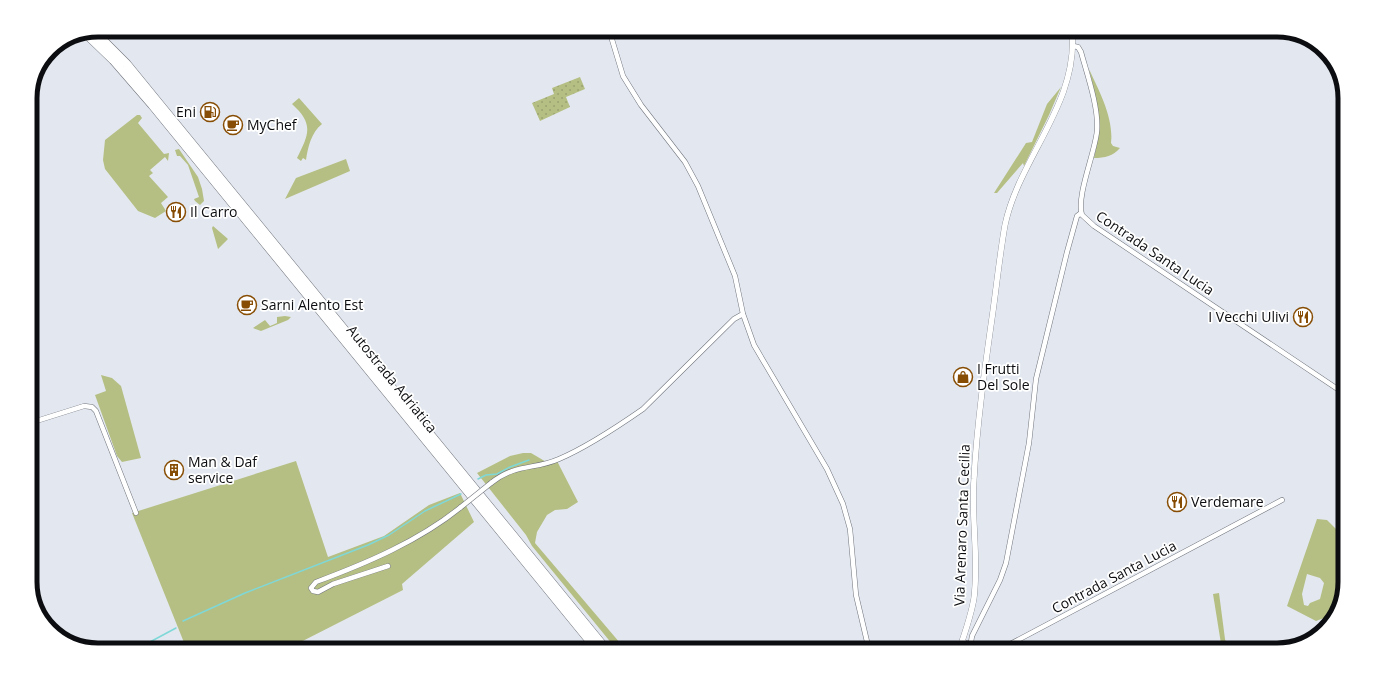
<svg xmlns="http://www.w3.org/2000/svg" width="1375" height="680" viewBox="0 0 1375 680" font-family="'Open Sans',sans-serif">
	<style>
		.grass { fill: #b5bf83; fill-rule: evenodd }
		.garden { fill: url(#garden-dots) }
		.lines { fill: none; stroke-linecap: round; stroke-linejoin: round }
		.stream { stroke: #7fd8d8; stroke-width: 1.5 }
		.minor-casing { stroke: #70747c; stroke-width: 5.5 }
		.tertiary-casing { stroke: #70747c; stroke-width: 6 }
		.motorway-casing { stroke: #70747c; stroke-width: 9 }
		.minor { stroke: #fff; stroke-width: 4.5 }
		.tertiary { stroke: #fff; stroke-width: 5.5 }
		.motorway { stroke: #fff; stroke-width: 8 }
		.minor-bridge-casing { stroke: #70747c; stroke-width: 5.5; stroke-linecap: butt }
		.minor-bridge { stroke: #fff; stroke-width: 4.5 }
		.labels { text-anchor: middle; stroke-width: 3.5; stroke-linejoin: round; paint-order: stroke }
		.poi-label { font-size: 14px; fill: #0c0d10; stroke: #fff; text-anchor: start }
		.street-label { font-size: 14px; fill: #0c0d10; stroke: #fff }
		.rim { fill: none; stroke: #0c0d10; stroke-width: 5 }
	</style>
	<defs>
		<pattern id="garden-dots" width="8" height="8" patternUnits="userSpaceOnUse"><rect width="8" height="8" fill="#b5bf83"/><path d="M2 2h.1M6 6h.1" fill="none" stroke="#9aa370" stroke-width="1.8" stroke-linecap="round"/></pattern>
	</defs>
	<rect width="100%" height="100%" fill="#e3e8f0"/>
	<!-- grass -->
	<path class="grass" d="M1089 69C1099 91 1114 118 1111 143L1113 146 1120 148C1113 156 1105 158 1094 158 1102 124 1097 103 1089 69Z
		M1061 87 1049 115 1024 166 1023 163 997 193H994L1026 143 1032 142 1047 104Z
		M299 98 322 124C311 133 308 147 306 160L303 158 301 161 297 158C309 134 314 124 292 104Z
		M137 115H140L142 118 138 123 164 154 169 153 168 161 165 157 150 170 153 173 149 176 168 197 161 203 166 211 155 218 138 211 105 169 103 160 105 140Z
		M179 149 198 177 202 189 204 201 200 205 195 201 194 199 199 197 188 165 180 156H177L175 150Z
		M346 159 350 171 285 199 296 178Z
		M213 226 228 239 218 249 212 228Z
		M285 316 291 317 288 320 261 331 253 328 265 320 270 326 277 323V317Z
		M101 375 112 378 121 386 141 458 122 462 117 456 95 395 106 391Z
		M523 453H531L548 463 557 461 578 502 567 509 555 510 547 515 537 532 535 543 626 650H617L532 546 526 535 477 473 510 456Z
		M296 461 328 557 384 536 429 505 460 493 474 522 402 584 403 590 285 650H187L132 513Z
		M1317 519 1327 520 1345 538 1341 545C1342 549 1344 550 1345 553 1348 570 1344 605 1333 618H1324L1316 621 1287 606ZM1307 574 1320 578 1324 583 1320 599 1310 603 1308 606 1304 605 1302 594Z
		M1219 593 1225 639 1228 650H1222L1213 594Z"/>
	<!-- garden -->
	<path class="garden" d="M580 77 585 89 566 97 570 107 540 121 532 103 554 94 552 88Z"/>
	<g class="lines">
		<!-- stream -->
		<path class="stream" d="M478 479 486 475 497 474 510 467 529 460
			M183 621 245 593 368 545 389 535 425 511 461 494
			M135 650 176 628"/>
		<defs>
			<path id="minor" d="M610 33 623 76 641 105 685 162 698 186 735 276 743 314 754 345 827 469 843 504 850 529 856 595 869 650
				M1073 46 1078 47 1081 52C1087 74 1099 108 1097 131 1095 153 1076 196 1082 215L1094 226 1345 394
				M30 423 84 406 92 407 96 411 136 513
				M491 483C516 463 534 470 559 459 585 448 620 425 643 409L734 319 743 314
				M388 566 333 584 318 592 313 591 311 588 316 582C367 563 419 541 461 507
				M962 641 968 644 971 642 972 636 1000 580 1006 563 1029 443 1036 379 1067 252 1077 216 1081 213
				M999 650 1282 500"/>
			<path id="tertiary" d="M959 650C965 633 971 616 974 598 979 559 971 518 974 479 977 423 985 367 993 311 997 282 1000 253 1005 225 1019 158 1079 103 1072 31"/>
			<path id="motorway" d="M87 35 113 60 152 105 597 650
				M98 35 127 64 158 102 607 650"/>
		</defs>
		<!-- minor casing -->
		<use href="#minor" class="minor-casing"/>
		<!-- tertiary casing -->
		<use href="#tertiary" class="tertiary-casing"/>
		<!-- motorway casing -->
		<use href="#motorway" class="motorway-casing"/>
		<!-- minor -->
		<use href="#minor" class="minor"/>
		<!-- tertiary -->
		<use href="#tertiary" class="tertiary"/>
		<!-- motorway -->
		<use href="#motorway" class="motorway"/>
		<defs>
			<path id="minor-bridge" d="M461 507 491 483"/>
		</defs>
		<!-- minor-bridge casing -->
		<use href="#minor-bridge" class="minor-bridge-casing"/>
		<!-- minor-bridge -->
		<use href="#minor-bridge" class="minor-bridge"/>
	</g>
	<!-- icons -->
	<defs>
		<symbol id="fuel-ring" viewBox="-11 -11 22 22"><circle r="9.5" fill="#fff" stroke="#874d04" stroke-width="1.5"/><path d="M-5.5-6h7V0h2V4h1.3V-2.5L3-4.5l.8-.8L6-3V5H2.5V1h-1V6h-7ZM-4.2-4.7v3.2H.2V-4.7Z" fill="#874d04"/></symbol>
		<symbol id="cafe-ring" viewBox="-11 -11 22 22"><circle r="9.5" fill="#fff" stroke="#874d04" stroke-width="1.5"/><path d="M-5.5-4.5H6V0H3Q3 3.5 0 3.5H-2.5Q-5.5 3.5-5.5 0ZM3-3.2v2h1.7v-2ZM-6 4.5H4V6H-6Z" fill="#874d04"/></symbol>
		<symbol id="restaurant-ring" viewBox="-11 -11 22 22"><circle r="9.5" fill="#fff" stroke="#874d04" stroke-width="1.5"/><path d="M-5-6h1v4h1v-4h1v4h1v-4h1v5L-1.5 .5V6h-2V.5L-5-1ZM5-6V6H3V1.5H1.5Q1.5-4 5-6Z" fill="#874d04"/></symbol>
		<symbol id="shop-ring" viewBox="-11 -11 22 22"><circle r="9.5" fill="#fff" stroke="#874d04" stroke-width="1.5"/><path d="M-5-2.5h2.3a2.7 3.5 0 0 1 5.4 0H5L5.5 6h-11ZM-1.5-2.5h3a1.5 2.3 0 0 0-3 0Z" fill="#874d04"/></symbol>
		<symbol id="building-ring" viewBox="-11 -11 22 22"><circle r="9.5" fill="#fff" stroke="#874d04" stroke-width="1.5"/><path d="M-4-6H4V6H1V3H-1V6H-4ZM-2.5-4.3h1.7v1.8h-1.7ZM.8-4.3h1.7v1.8H.8ZM-2.5-1h1.7V.8h-1.7ZM.8-1h1.7V.8H.8Z" fill="#874d04"/></symbol>
	</defs>
	<g fill-rule="evenodd">
		<use href="#fuel-ring" x="199" y="101" width="22" height="22"/>
		<use href="#cafe-ring" x="222" y="114" width="22" height="22"/>
		<use href="#restaurant-ring" x="165" y="201" width="22" height="22"/>
		<use href="#cafe-ring" x="236" y="294" width="22" height="22"/>
		<use href="#restaurant-ring" x="1292" y="306" width="22" height="22"/>
		<use href="#shop-ring" x="952" y="366" width="22" height="22"/>
		<use href="#building-ring" x="163" y="459" width="22" height="22"/>
		<use href="#restaurant-ring" x="1166" y="491" width="22" height="22"/>
	</g>
	<g class="labels">
		<!-- poi labels -->
		<g class="poi-label">
			<text x="196" y="117" text-anchor="end">Eni</text>
			<text x="247" y="130">MyChef</text>
			<text x="190" y="217">Il Carro</text>
			<text x="261" y="310">Sarni Alento Est</text>
			<text x="1289" y="322" text-anchor="end">I Vecchi Ulivi</text>
			<text x="977" y="374">I Frutti<tspan x="977" dy="16">Del Sole</tspan></text>
			<text x="188" y="467">Man &amp; Daf<tspan x="188" dy="16">service</tspan></text>
			<text x="1191" y="507">Verdemare</text>
		</g>
		<!-- street labels -->
		<g class="street-label">
			<text transform="translate(1155 253) rotate(34)" y="5">Contrada Santa Lucia</text>
			<text transform="translate(392 379) rotate(51)" y="5">Autostrada Adriatica</text>
			<text transform="translate(962 525) rotate(-88)" y="5">Via Arenaro Santa Cecilia</text>
			<text transform="translate(1114 577) rotate(-28)" y="5">Contrada Santa Lucia</text>
		</g>
	</g>
	<!-- crop -->
	<path d="M0 0H1375V680H0ZM98 37H1277A61 61 0 0 1 1338 98V582A61 61 0 0 1 1277 643H98A61 61 0 0 1 37 582V98A61 61 0 0 1 98 37Z" fill="#fff" fill-rule="evenodd"/>
	<path class="rim" d="M98 37H1277A61 61 0 0 1 1338 98V582A61 61 0 0 1 1277 643H98A61 61 0 0 1 37 582V98A61 61 0 0 1 98 37Z"/>
</svg>
